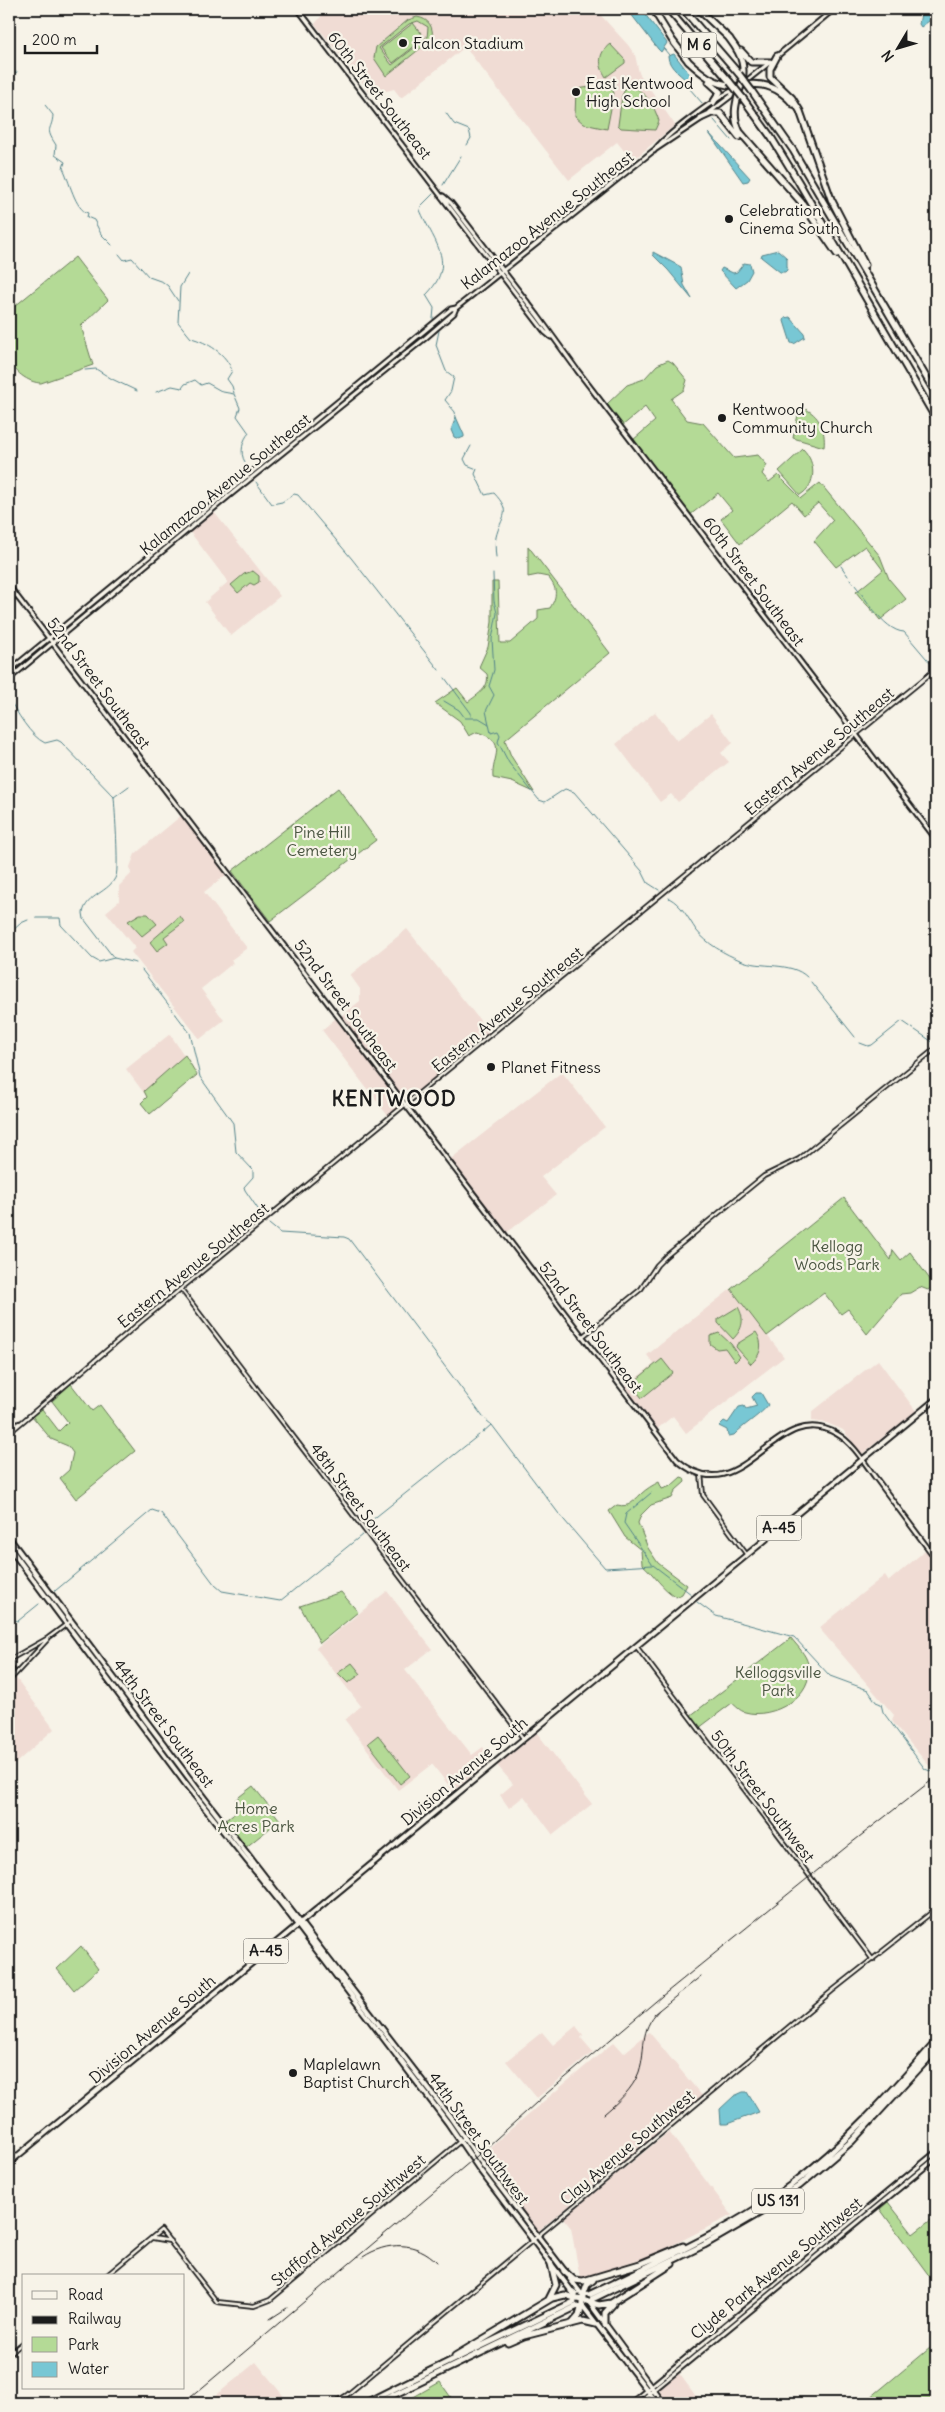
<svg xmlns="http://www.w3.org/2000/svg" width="945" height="2412" viewBox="0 0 945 2412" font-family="Delius,sans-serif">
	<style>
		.built { fill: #f0dcd4 }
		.green { fill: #b4da96; stroke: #687b59; fill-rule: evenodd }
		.water { fill: #78c7d4; stroke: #53838a }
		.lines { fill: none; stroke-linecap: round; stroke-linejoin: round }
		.stream { stroke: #53838a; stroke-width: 1 }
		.tertiary-casing { stroke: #1c1c1c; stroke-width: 6 }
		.secondary-casing { stroke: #1c1c1c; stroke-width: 7 }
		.primary-casing { stroke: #1c1c1c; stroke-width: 8 }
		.motorway-casing { stroke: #1c1c1c; stroke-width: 9 }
		.tertiary { stroke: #f7f3e8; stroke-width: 2.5 }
		.secondary { stroke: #f7f3e8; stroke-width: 3 }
		.primary { stroke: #f7f3e8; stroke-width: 4 }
		.motorway { stroke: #f7f3e8; stroke-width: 5 }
		.rail { stroke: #1c1c1c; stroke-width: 1 }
		.motorway-bridge-casing { stroke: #1c1c1c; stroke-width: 9; stroke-linecap: butt }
		.motorway-bridge { stroke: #f7f3e8; stroke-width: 5 }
		.poi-dot { fill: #1c1c1c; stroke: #f7f3e8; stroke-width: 2 }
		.labels { text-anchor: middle; stroke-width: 4.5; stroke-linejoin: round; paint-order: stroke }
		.shield { fill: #f7f3e8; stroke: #5e5c59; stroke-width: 1 }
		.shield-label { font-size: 15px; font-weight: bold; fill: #1c1c1c }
		.poi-label { font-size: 16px; fill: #1c1c1c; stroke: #f7f3e8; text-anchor: start }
		.street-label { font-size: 16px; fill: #1c1c1c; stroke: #f7f3e8 }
		.park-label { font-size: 16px; fill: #4a5541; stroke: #f7f3e8 }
		.district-label { font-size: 21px; font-weight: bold; letter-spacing: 1px; fill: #1c1c1c; stroke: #f7f3e8 }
	</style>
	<rect width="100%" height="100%" fill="#f7f3e8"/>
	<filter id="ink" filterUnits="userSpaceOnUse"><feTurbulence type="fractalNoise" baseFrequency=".02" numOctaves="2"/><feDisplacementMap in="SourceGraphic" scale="10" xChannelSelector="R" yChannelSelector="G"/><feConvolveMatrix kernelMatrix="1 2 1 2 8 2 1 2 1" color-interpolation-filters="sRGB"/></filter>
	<g filter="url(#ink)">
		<!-- built -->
		<path class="built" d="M327 9H595L628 45 635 55 639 73 675 125 632 161 617 142 569 180 465 47 401 98 394 89 372 95 315 24Z
			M214 512 280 596 231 636 205 602 228 582 190 532Z
			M655 712 677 741 711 714 733 743 721 753 729 762 678 802 671 794 660 802 616 744Z
			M182 815 227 874 204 892 247 948 231 960 233 963 201 989 224 1020 200 1039 131 952 135 948 106 912 119 901V886L131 874 130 867 135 854Z
			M407 929 490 1033 409 1099H405L341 1016 360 1001V989L350 975Z
			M336 1018 403 1104 388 1116 322 1030Z
			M170 1034 197 1075 150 1114 141 1103 147 1097 126 1069Z
			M562 1072 605 1127 541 1177 556 1195 505 1234 448 1161Z
			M731 1289 784 1357 686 1433 673 1416 657 1429 625 1387 654 1364 647 1355Z
			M878 1360 916 1411 862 1454 843 1430 827 1423 812 1421V1412Z
			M926 1550 936 1564V1766L930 1767 894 1724 892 1720 894 1715 819 1628 885 1575 889 1581Z
			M387 1591 432 1649 405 1670 472 1755 483 1747 490 1757V1761L453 1791 432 1764 398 1790 345 1720 361 1706 316 1648Z
			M16 1678 54 1729 9 1769V1685Z
			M537 1733 592 1804 553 1835 524 1796 509 1808 500 1795 513 1784 497 1765Z
			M576 2026 583 2035 581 2038 593 2052 537 2098 506 2061 542 2032 553 2045Z
			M649 2032 703 2097 538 2231 479 2156 614 2042 624 2053Z
			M669 2132 732 2215 653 2255 580 2278 571 2228 563 2218Z
			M256 2362 289 2403H207Z
			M678 2372 701 2403H667L660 2394 659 2389Z"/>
		<!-- green -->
		<path class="green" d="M417 17C429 19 434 27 432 39L386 76 374 58 376 47 408 20ZM418 21 428 27 427 38 392 65 379 48 409 24Z
			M413 23 425 38 393 63 381 48Z
			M610 44 625 60V63L606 77C598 65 598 53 610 44Z
			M591 87 612 89 614 93 607 129 584 124 575 116 576 89Z
			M626 87H635C648 96 654 106 659 121L655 130 621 128 618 125 622 96Z
			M75 257 108 300 81 326 93 365 41 383C29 383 12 371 9 358 6 344 9 325 9 311Z
			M668 360 673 363 687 380 684 390 671 399 687 420 703 423 734 458 758 455 767 465 762 474 769 482 778 475 801 498 820 483 880 556 889 579 906 599 880 620C873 610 864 603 856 592L883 570 865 546 836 567 814 541 833 520 818 503 804 515 792 501 740 544 721 519 732 510 718 493 690 515 633 440 655 421 645 407 622 426 607 404 627 385 644 379 657 365Z
			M803 408C819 414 826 430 824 447L793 438 799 410Z
			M803 449C816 462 817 485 800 495L779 471Z
			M528 546 610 653 505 740 511 756 534 792 512 782 493 778C491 757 510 742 477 732L469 736 460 721 435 703 457 688 468 702C478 694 490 688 487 674L479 667 488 647 492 622V582H498L500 643H510L538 619V610L550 608C558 595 557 588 548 577L538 575 528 577Z
			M253 571 259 576V582L254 585 250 583 238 593 231 585 244 574Z
			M338 788 376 840 270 921 232 871Z
			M140 914H148L157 924 142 936 128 921Z
			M180 916 184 922 164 937 168 943 157 951 150 942Z
			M185 1055 197 1075 150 1114 141 1103 147 1097 144 1091Z
			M844 1198 891 1260 893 1250 901 1260 910 1252 934 1285 928 1290 920 1287 910 1293 901 1294 867 1334 848 1309 841 1314 824 1293 767 1336 731 1289Z
			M738 1307C745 1319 743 1329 733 1339L718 1323V1319Z
			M756 1332C764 1344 761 1355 751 1364L736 1347 737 1344Z
			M719 1333 731 1344 740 1357 735 1362 725 1348 717 1349 710 1344V1336Z
			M662 1359 673 1373 642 1398 631 1384Z
			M71 1384 92 1411 100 1405 135 1451 76 1499 60 1478 69 1470 73 1453 68 1446 51 1439 32 1416 42 1409 59 1431 68 1422 52 1401Z
			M681 1477 684 1478 685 1482 676 1490 672 1498 651 1505 641 1515 638 1523 648 1548 658 1563 687 1585 682 1594 676 1597C661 1588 655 1575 642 1564L641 1550 625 1537 609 1511 617 1505C630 1508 633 1501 641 1494 646 1489 653 1485 659 1482L662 1489 671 1486Z
			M341 1592 358 1612 320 1643 300 1606Z
			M791 1638C797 1646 806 1654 808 1664 816 1696 772 1720 745 1712 740 1711 736 1706 732 1703L699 1728 690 1716Z
			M352 1663 361 1674 348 1683 338 1673Z
			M378 1735 410 1776 400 1784 368 1743Z
			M253 1786 280 1820 245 1848 224 1821 241 1808 235 1800Z
			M81 1946 98 1969 74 1990 57 1969Z
			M888 2202 913 2234 936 2216V2285L880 2209Z
			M936 2343V2403H864Z
			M440 2382 455 2403H403Z"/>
		<!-- water -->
		<path class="water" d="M627 9H641L667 43 661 52 658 49Z
			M922 9H928L933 18 921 27 919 24Z
			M674 54 691 76 690 84C684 77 668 68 668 56Z
			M709 133 750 178 748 181 743 182Z
			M778 250 787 258V270L785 272H780L761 257 762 254Z
			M653 252 681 267 684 285 692 299 668 270 653 255Z
			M744 263 750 264 752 271 747 280 736 288 720 271 722 268 733 273 737 272Z
			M790 317 804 333 805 337 794 344 791 343 784 321 785 318Z
			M456 417 464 435V437L459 439 454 437 451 430Z
			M756 1393H761L768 1405C763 1413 742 1426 734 1435L728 1436 727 1430 719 1426 724 1421 728 1423 739 1407 744 1406 746 1409 757 1406 752 1397Z
			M743 2092H747L759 2112 727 2124H721L720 2109 734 2096Z"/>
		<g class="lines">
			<!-- stream -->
			<path class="stream" d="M664 49 669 55
				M9 76 17 72
				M689 83 690 89 702 103
				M45 105 53 115C52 131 44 127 56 145L55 155 65 162 63 168C69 179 75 210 88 213L87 217 94 220 101 234 112 245
				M446 113 454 124 469 130 471 138 467 145
				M714 120 731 140
				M443 185 461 156
				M119 254 124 260 132 258 149 277 163 282 168 286 178 301
				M188 274 180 287 178 322 191 338C207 342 227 354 232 371L227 379 232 386 234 393
				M433 319 434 308 426 295C458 263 433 241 420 210L421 206 433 194
				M439 331 436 345 446 371 454 377 451 391 445 400 455 412 456 417
				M85 370 96 369 112 379 137 391
				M156 392 172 386 182 388 185 384 195 380 201 385 207 383 223 392 234 394 240 408 237 416 249 433C243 439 239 453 245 462
				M471 446 464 459 467 465 477 469 475 474 485 495 494 493C513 513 501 516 496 537 495 542 495 551 496 557
				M256 482 272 504 282 502 294 494 298 495 352 559 439 670
				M841 566 848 576
				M493 574 494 601 497 613 492 639 494 670 489 686 494 695 486 711 491 733 498 731 500 735 498 742 509 763 539 800 545 802 565 789 574 792 642 871 648 883 659 890
				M850 579C863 593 883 631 904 632L932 665
				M445 678 471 713V716
				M9 699C17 712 30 736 45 743L57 740 61 742 114 797C115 810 119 868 116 876 110 892 86 895 83 913L84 919 114 958
				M444 701 459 710 465 718H479L489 724
				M114 797 129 786
				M669 898C682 905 688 918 696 930 707 944 725 954 740 960 761 969 791 961 807 977
				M36 918H60L61 925 92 958 99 962 114 958 136 963
				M9 934 21 923 28 920
				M142 970 190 1033 200 1077 233 1123 236 1152 253 1170V1177L244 1187 245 1190 262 1215
				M811 982 855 1037
				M860 1043 868 1046 872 1045 902 1021 934 1043
				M269 1224 280 1233 344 1237 349 1239 483 1417
				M486 1420 492 1425 559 1514 605 1568 653 1565 691 1594
				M482 1433 491 1425
				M651 1493 626 1514 624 1523 652 1564
				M369 1526 372 1520 479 1435
				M55 1591 152 1510 161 1513 215 1585 222 1591 280 1601 362 1535
				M697 1602 716 1616 794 1637 830 1676 868 1690 876 1702 881 1704 883 1712 925 1769 930 1771 936 1768
				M9 1614 14 1620 18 1621 39 1604"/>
			<defs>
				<path id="tertiary" d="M181 1289 523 1738
					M582 1337 641 1289 657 1265 666 1256 764 1176 799 1159 936 1048
					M9 1430 19 1423
					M9 1433 144 1319 936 669
					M701 1474 703 1495 747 1555
					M636 1646 873 1960
					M9 1660 48 1638 71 1621
					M9 1666 13 1670V1676
					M9 1681 48 1639
					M153 2238 170 2241
					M106 2276 161 2230 217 2302 254 2306 270 2300 464 2138
					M9 2354 24 2342
					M334 2403 347 2395 832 1991 936 1909"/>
				<path id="secondary" d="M298 9 545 332 551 337
					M776 57 834 9
					M745 82 769 63
					M710 112 731 96 733 91
					M654 151C663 137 719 95 734 90
					M443 196 451 203 538 316 577 370 936 839
					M9 586 677 1460C742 1517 774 1397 837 1434 853 1443 864 1462 875 1477 895 1504 916 1532 936 1559
					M9 671 451 309 456 308 653 151 701 119
					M9 679 230 495 424 339 454 313 456 308
					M631 2403 936 2152
					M638 2403 936 2158"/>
				<path id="primary" d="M9 1538 204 1798 451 2118 484 2166 566 2273
					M9 1547 188 1787 281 1903 448 2123 480 2170 573 2293
					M9 2163 936 1399
					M570 2279 583 2296
					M589 2302 663 2403
					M582 2305 657 2403"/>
				<path id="motorway" d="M653 9 672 40 689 62
					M668 9 730 82
					M683 9 739 74
					M698 9 730 39
					M728 37C734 45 740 52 742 62 748 87 726 104 740 132L802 203 837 254
					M741 51 751 62H770
					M777 56 770 69V77L792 98 800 111 831 199 865 265
					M688 61C702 74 715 85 735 86
					M709 82 720 92 713 103
					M744 85C764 82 780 88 793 104
					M751 90 793 150 936 394
					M742 97 771 137 798 181 936 419
					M701 118 712 113H720L739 137
					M564 2271 574 2280 583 2281 640 2264 683 2246
					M571 2291 577 2295
					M583 2296 587 2285 593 2280
					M549 2299 556 2285 551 2264
					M589 2302 599 2305 611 2303 672 2264
					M572 2324 579 2316 582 2305
					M605 2325V2313L613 2304
					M508 2343 524 2336 583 2321 596 2324
					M455 2356 552 2298 565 2295 577 2299
					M366 2403C450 2360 537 2320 622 2279 680 2251 739 2224 791 2185 846 2144 891 2093 936 2042
					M377 2403 704 2245 761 2212 799 2186 852 2141 936 2050"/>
			</defs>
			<!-- tertiary casing -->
			<use href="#tertiary" class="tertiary-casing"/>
			<!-- secondary casing -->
			<use href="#secondary" class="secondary-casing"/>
			<!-- primary casing -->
			<use href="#primary" class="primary-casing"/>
			<!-- motorway casing -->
			<use href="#motorway" class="motorway-casing"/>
			<!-- tertiary -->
			<use href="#tertiary" class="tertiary"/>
			<!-- secondary -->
			<use href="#secondary" class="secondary"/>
			<!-- primary -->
			<use href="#primary" class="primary"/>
			<!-- motorway -->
			<use href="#motorway" class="motorway"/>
			<!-- rail -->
			<path class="rail" d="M654 2014 701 1976
				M604 2114C617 2103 633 2089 639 2072 647 2047 638 2032 659 2010
				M363 2257C387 2241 417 2241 437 2262
				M270 2319 287 2308
				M184 2403 477 2156 546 2094 662 1996 850 1844 936 1777"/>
			<defs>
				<path id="motorway-bridge" d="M739 74 751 90
					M730 82 742 97
					M583 2296V2300L589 2302
					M577 2299 582 2300V2305"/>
			</defs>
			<!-- motorway-bridge casing -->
			<use href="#motorway-bridge" class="motorway-bridge-casing"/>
			<!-- motorway-bridge -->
			<use href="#motorway-bridge" class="motorway-bridge"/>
		</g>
	</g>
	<!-- markers -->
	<g class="poi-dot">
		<circle cx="403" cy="43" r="5"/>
		<circle cx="576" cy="92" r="5"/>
		<circle cx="729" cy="219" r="5"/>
		<circle cx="722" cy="418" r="5"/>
		<circle cx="491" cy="1067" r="5"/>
		<circle cx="293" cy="2073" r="5"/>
	</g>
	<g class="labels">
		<!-- shield labels -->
		<g class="shield">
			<rect x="681.5" y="32.5" width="35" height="25" rx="4"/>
			<rect x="756.5" y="1515.5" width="45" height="25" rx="4"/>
			<rect x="243.5" y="1938.5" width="45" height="25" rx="4"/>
			<rect x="752" y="2188.5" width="52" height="25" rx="4"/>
		</g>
		<g class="shield-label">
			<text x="699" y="50">M 6</text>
			<text x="779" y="1533">A-45</text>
			<text x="266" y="1956">A-45</text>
			<text x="778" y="2206">US 131</text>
		</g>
		<!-- poi labels -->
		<g class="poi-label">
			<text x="413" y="49">Falcon Stadium</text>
			<text x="586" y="89">East Kentwood<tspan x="586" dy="18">High School</tspan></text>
			<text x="739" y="216">Celebration<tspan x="739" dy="18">Cinema South</tspan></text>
			<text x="732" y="415">Kentwood<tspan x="732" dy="18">Community Church</tspan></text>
			<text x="501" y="1073">Planet Fitness</text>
			<text x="303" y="2070">Maplelawn<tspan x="303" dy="18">Baptist Church</tspan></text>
		</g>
		<!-- street labels -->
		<g class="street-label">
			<text transform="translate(380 95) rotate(52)" y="6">60th Street Southeast</text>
			<text transform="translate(547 220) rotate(-38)" y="6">Kalamazoo Avenue Southeast</text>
			<text transform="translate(225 484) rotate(-39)" y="6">Kalamazoo Avenue Southeast</text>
			<text transform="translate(754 581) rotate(53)" y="6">60th Street Southeast</text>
			<text transform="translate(99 683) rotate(53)" y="6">52nd Street Southeast</text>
			<text transform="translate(819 751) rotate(-40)" y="6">Eastern Avenue Southeast</text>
			<text transform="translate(346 1005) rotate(53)" y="6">52nd Street Southeast</text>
			<text transform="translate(507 1009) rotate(-39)" y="6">Eastern Avenue Southeast</text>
			<text transform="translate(193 1265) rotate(-39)" y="6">Eastern Avenue Southeast</text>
			<text transform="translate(591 1327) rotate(53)" y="6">52nd Street Southeast</text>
			<text transform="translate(361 1507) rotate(53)" y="6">48th Street Southeast</text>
			<text transform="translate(164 1723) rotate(53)" y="6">44th Street Southeast</text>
			<text transform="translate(464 1771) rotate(-40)" y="6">Division Avenue South</text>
			<text transform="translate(763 1796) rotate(53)" y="6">50th Street Southwest</text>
			<text transform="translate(152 2029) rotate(-40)" y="6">Division Avenue South</text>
			<text transform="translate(479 2138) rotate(54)" y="6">44th Street Southwest</text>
			<text transform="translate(627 2147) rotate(-40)" y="6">Clay Avenue Southwest</text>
			<text transform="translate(348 2220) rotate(-40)" y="6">Stafford Avenue Southwest</text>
			<text transform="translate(776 2268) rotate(-39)" y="6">Clyde Park Avenue Southwest</text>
		</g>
		<!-- park labels -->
		<g class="park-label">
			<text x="322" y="838">Pine Hill<tspan x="322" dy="18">Cemetery</tspan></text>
			<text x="837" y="1252">Kellogg<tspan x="837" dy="18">Woods Park</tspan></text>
			<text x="778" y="1678">Kelloggsville<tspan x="778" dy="18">Park</tspan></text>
			<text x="256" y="1814">Home<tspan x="256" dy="18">Acres Park</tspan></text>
		</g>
		<!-- district labels -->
		<g class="district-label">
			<text x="394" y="1106">KENTWOOD</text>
		</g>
	</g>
	<!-- margin -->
	<rect width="945" height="2412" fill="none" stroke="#f7f3e8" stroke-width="30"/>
	<rect x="15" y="15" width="915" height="2382" fill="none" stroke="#1c1c1c" stroke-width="2" filter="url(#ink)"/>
	<!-- legend -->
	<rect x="22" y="2274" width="162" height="115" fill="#f7f3e8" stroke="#9f9d96"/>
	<rect x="32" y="2291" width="25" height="8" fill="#f7f3e8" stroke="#9f9d96"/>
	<text x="68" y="2300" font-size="15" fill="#1c1c1c">Road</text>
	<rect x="32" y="2316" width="25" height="8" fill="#1c1c1c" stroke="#9f9d96"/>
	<text x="68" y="2324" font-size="15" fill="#1c1c1c">Railway</text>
	<rect x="32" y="2337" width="25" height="15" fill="#b4da96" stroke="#9f9d96"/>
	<text x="68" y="2350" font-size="15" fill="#1c1c1c">Park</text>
	<rect x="32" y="2362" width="25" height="15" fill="#78c7d4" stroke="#9f9d96"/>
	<text x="68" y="2374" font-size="15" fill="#1c1c1c">Water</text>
	<!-- north arrow -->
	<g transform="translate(898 48) rotate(232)" stroke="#f7f3e8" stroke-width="4" paint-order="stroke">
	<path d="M0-4L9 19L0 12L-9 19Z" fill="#1c1c1c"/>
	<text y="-8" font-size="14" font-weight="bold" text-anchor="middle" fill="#1c1c1c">N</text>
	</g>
	<!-- scale -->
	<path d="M25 45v8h72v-8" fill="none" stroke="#1c1c1c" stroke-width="2.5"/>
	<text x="32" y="45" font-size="15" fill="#1c1c1c" stroke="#f7f3e8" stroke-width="4" paint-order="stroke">200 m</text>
</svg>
